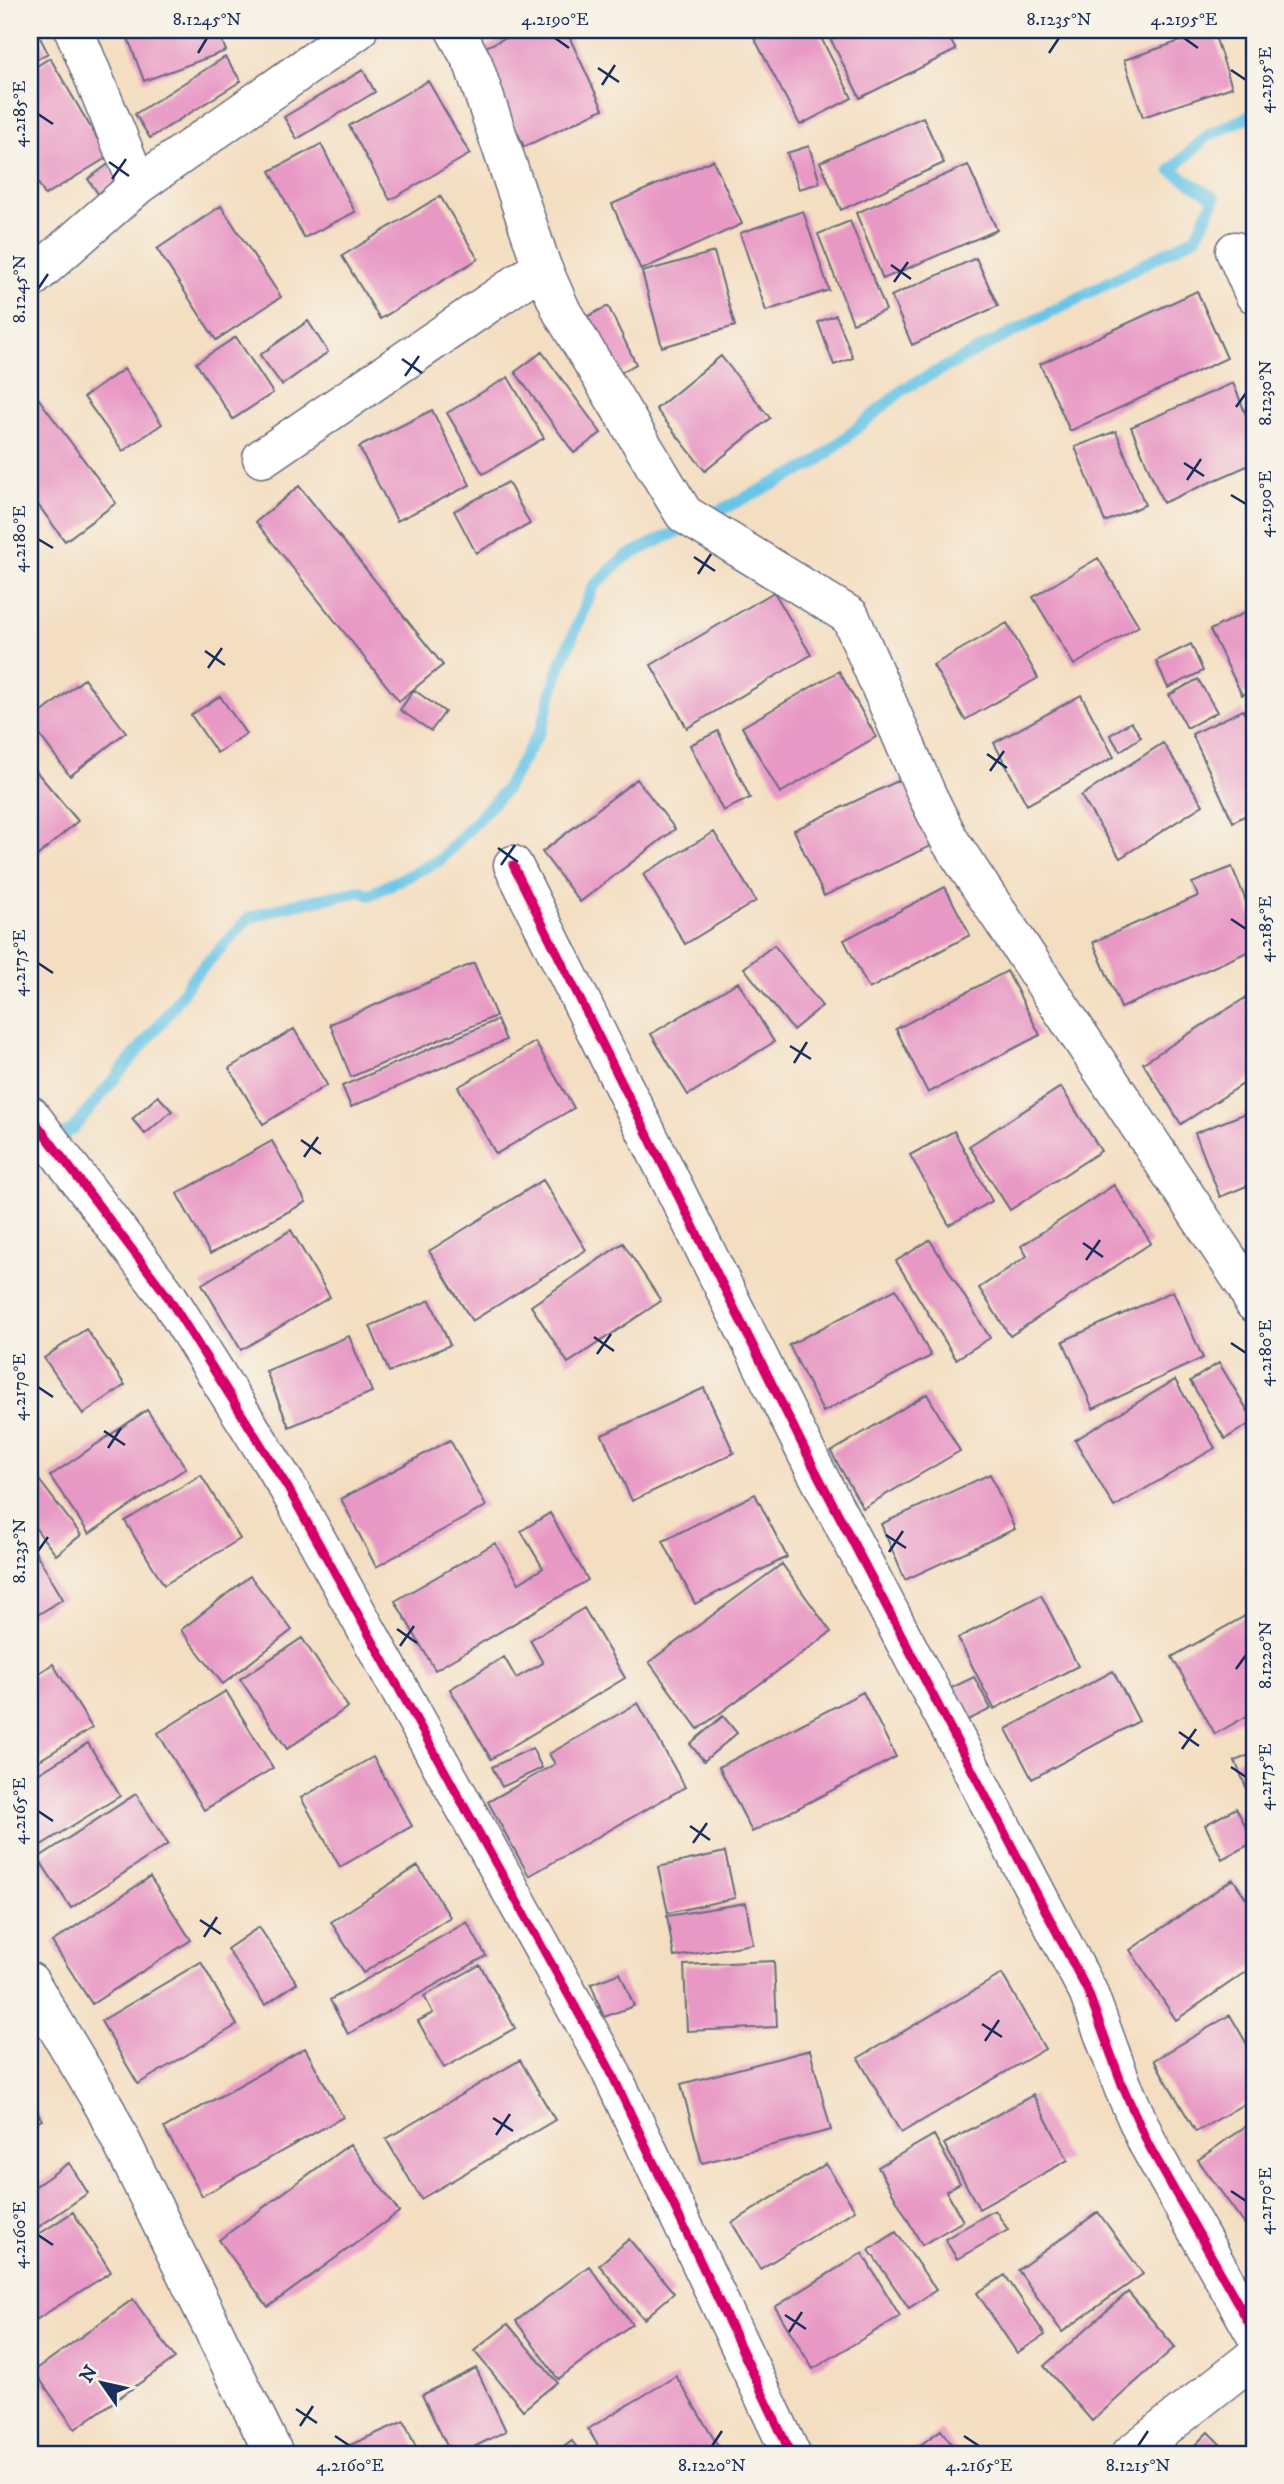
<svg xmlns="http://www.w3.org/2000/svg" width="1284" height="2484" viewBox="0 0 1284 2484" font-family="'IM FELL DW Pica',serif">
	<style>
		.lines { fill: none; stroke-linecap: round; stroke-linejoin: round }
		.stream { stroke: #69c5e7; stroke-width: 12 }
		.building { fill: #e898c4 }
		.street-casing { stroke: #676c81; stroke-width: 41 }
		.street { stroke: #fff; stroke-width: 38 }
		.cycleway-casing { stroke: #f7f3e8; stroke-width: 13 }
		.cycleway { stroke: #d6006c; stroke-width: 9 }
		.ticks { fill: none; stroke: #1b2f5e; stroke-width: 2.5 }
		.neatline { fill: none; stroke: #1b2f5e; stroke-width: 2.5 }
		.ticks-label { font-size: 18px; text-anchor: middle; fill: #1b2f5e }
	</style>
	<rect width="100%" height="100%" fill="#f7f3e8"/>
	<filter id="ink" filterUnits="userSpaceOnUse"><feTurbulence type="fractalNoise" baseFrequency=".0143" numOctaves="2"/><feDisplacementMap in="SourceGraphic" scale="14" xChannelSelector="R" yChannelSelector="G"/><feConvolveMatrix kernelMatrix="1 2 1 2 8 2 1 2 1" color-interpolation-filters="sRGB"/></filter>
	<filter id="wash" filterUnits="userSpaceOnUse"><feTurbulence type="fractalNoise" baseFrequency=".00686" numOctaves="4" result="noise"/><feDisplacementMap in="SourceGraphic" scale="28" xChannelSelector="R" yChannelSelector="G"/><feGaussianBlur stdDeviation="1.57" result="paint"/><feColorMatrix in="noise" values="0 0 0 0 0 0 0 0 0 0 0 0 0 0 0 0 0 1.4 0 .05"/><feComposite in="paint" operator="in"/></filter>
	<g filter="url(#wash)">
		<rect width="100%" height="100%" fill="#f4dec1"/>
		<g class="lines">
			<!-- stream -->
			<path class="stream" d="M30 1156 73 1129 165 1018 191 980 249 918 290 905 361 891 369 895 440 860 505 790 541 729 559 669 593 587 625 557 814 464 905 388 1196 237 1215 198 1171 170 1207 136 1254 114"/>
		</g>
		<g id="blocks">
			<!-- building -->
			<path class="building" d="M30 30H36L48 53 30 63Z
				M125 30H218L226 51 144 81Z
				M523 30H566L603 109 524 147 479 50Z
				M750 30H817L852 98 800 125Z
				M826 30H945L956 50 860 98Z
				M1213 30 1232 87 1143 117 1124 60Z
				M225 57 241 81 150 138 135 114Z
				M50 58 108 157 45 195 30 169V70Z
				M363 70 375 92 297 139 284 117Z
				M428 81 470 154 390 200 349 126Z
				M923 117 944 163 841 210 820 162Z
				M321 144 355 212 304 238 270 171Z
				M809 146 820 183 799 189 787 153Z
				M713 160 742 224 641 270 612 204Z
				M110 163 121 179 99 195 88 179Z
				M968 165 997 230 883 279 856 213Z
				M440 196 478 259 380 319 342 256Z
				M221 206 281 297 216 340 157 249Z
				M803 211 829 290 766 311 740 233Z
				M850 221 886 310 853 323 818 234Z
				M714 252 735 326 662 347 642 272Z
				M976 258 998 306 912 345 891 296Z
				M1197 291 1227 358 1070 431 1040 364Z
				M608 306 636 364 613 377 584 318Z
				M836 315 853 358 834 365 818 322Z
				M308 321 328 352 282 385 260 355Z
				M236 337 273 393 233 419 196 363Z
				M542 352 601 433 574 453 515 372Z
				M721 356 770 418 705 471 656 409Z
				M124 369 162 424 123 451 84 397Z
				M508 377 544 438 483 474 447 413Z
				M1233 383 1254 434V463L1163 503 1131 427Z
				M35 394 116 503 65 541 30 494V398Z
				M432 410 470 485 397 521 359 447Z
				M1116 431 1145 505 1105 522 1075 447Z
				M508 482 530 524 476 553 454 511Z
				M299 486 443 665 399 701 256 522Z
				M1098 558 1139 626 1074 665 1033 597Z
				M774 592 811 655 687 728 651 665Z
				M1254 608V689L1242 695 1210 630Z
				M1007 623 1038 678 965 720 933 665Z
				M1191 644 1203 671 1168 688 1156 661Z
				M839 671 876 737 780 793 742 727Z
				M84 679 126 732 70 776 30 722Z
				M1198 679 1217 712 1187 728 1169 695Z
				M414 690 445 712 431 731 400 710Z
				M1081 695 1114 757 1027 805 994 743Z
				M220 696 246 734 217 753 191 715Z
				M1243 710 1254 734V811L1233 822 1192 734Z
				M1131 722 1141 737 1120 751 1110 735Z
				M718 731 750 798 723 811 690 745Z
				M1163 743 1203 805 1120 858 1081 796Z
				M30 764 78 821 30 862Z
				M904 778 935 844 824 896 794 830Z
				M637 779 675 829 580 902 542 852Z
				M714 832 756 901 685 944 643 874Z
				M1232 867 1254 920V949L1121 1008 1093 942 1198 896 1192 883Z
				M945 887 970 935 869 989 844 940Z
				M774 945 822 1006 793 1030 744 968Z
				M474 963 496 1016 351 1077 330 1024Z
				M1007 971 1040 1035 928 1093 896 1029Z
				M738 982 774 1042 688 1095 651 1034Z
				M1253 993 1254 1077 1181 1124 1143 1063Z
				M497 1020 506 1040 351 1107 342 1086Z
				M294 1029 327 1085 263 1124 229 1068Z
				M535 1042 574 1108 496 1154 458 1087Z
				M1061 1087 1101 1151 1010 1210 969 1146Z
				M158 1096 172 1111 145 1134 132 1119Z
				M1254 1110V1183L1220 1197 1195 1133Z
				M954 1131 992 1201 949 1225 910 1155Z
				M272 1141 306 1202 210 1254 177 1194Z
				M543 1180 586 1250 472 1321 429 1251Z
				M1114 1185 1151 1243 1010 1336 979 1288 1027 1256 1021 1246Z
				M291 1230 330 1297 241 1350 202 1284Z
				M930 1240 990 1338 956 1359 896 1261Z
				M623 1243 661 1301 568 1363 531 1306Z
				M896 1289 931 1356 823 1412 789 1345Z
				M1173 1291 1203 1358 1093 1409 1063 1341Z
				M430 1300 450 1345 389 1372 370 1326Z
				M86 1329 125 1385 83 1414 44 1358Z
				M349 1336 372 1392 289 1427 266 1371Z
				M1219 1363 1254 1421 1225 1439 1190 1381Z
				M1175 1380 1215 1448 1114 1507 1075 1440Z
				M704 1388 734 1453 632 1501 602 1435Z
				M927 1394 960 1451 863 1508 831 1452Z
				M147 1410 186 1468 89 1534 50 1476Z
				M450 1440 486 1506 376 1567 341 1499Z
				M30 1468 81 1535 56 1555 30 1521Z
				M990 1474 1015 1529 905 1580 881 1524Z
				M201 1475 240 1539 164 1585 125 1521Z
				M755 1494 787 1557 695 1604 663 1541Z
				M550 1513 588 1580 435 1670 395 1601 495 1543 519 1583 543 1568 521 1531Z
				M30 1543 63 1599 31 1619 30 1616Z
				M782 1564 831 1632 698 1729 649 1662Z
				M250 1576 292 1630 223 1684 181 1630Z
				M1041 1595 1078 1666 994 1709 958 1638Z
				M584 1608 625 1678 491 1759 450 1689 504 1657 516 1678 543 1663 530 1640Z
				M1254 1611V1712L1215 1734 1172 1657Z
				M302 1638 348 1707 287 1749 240 1679Z
				M53 1664 92 1728 30 1766V1679Z
				M1113 1671 1139 1721 1032 1779 1006 1729Z
				M974 1677 991 1709 964 1722 947 1690Z
				M226 1691 273 1768 204 1810 158 1733Z
				M863 1692 896 1757 752 1832 719 1767Z
				M638 1703 685 1787 529 1876 488 1802 555 1764 549 1754Z
				M723 1716 737 1733 704 1761 690 1744Z
				M88 1743 120 1796 30 1852V1779Z
				M532 1748 542 1768 502 1787 492 1767Z
				M1254 1753V1806L1235 1761Z
				M373 1757 412 1826 340 1867 301 1798Z
				M136 1794 168 1844 71 1908 38 1858Z
				M1236 1808 1254 1842 1222 1859 1205 1825Z
				M725 1852 735 1898 668 1913 658 1867Z
				M418 1866 450 1917 363 1973 331 1922Z
				M150 1877 191 1940 92 2004 52 1942Z
				M1233 1879 1254 1910V1966L1176 2020 1130 1950Z
				M746 1903 753 1944 674 1957 667 1916Z
				M467 1922 486 1956 348 2034 330 2000Z
				M259 1927 297 1983 265 2005 227 1949Z
				M774 1961 777 2027 687 2031 684 1965Z
				M201 1962 237 2025 138 2084 101 2021Z
				M480 1965 515 2028 444 2068 418 2021 433 2013 424 1996Z
				M620 1973 634 2006 604 2017 591 1984Z
				M1002 1974 1045 2049 901 2133 858 2058Z
				M1230 2015 1254 2056V2098L1196 2132 1154 2060Z
				M305 2048 343 2117 202 2196 164 2128Z
				M810 2050 831 2130 702 2163 681 2084Z
				M520 2060 555 2120 421 2199 386 2139Z
				M1033 2095 1068 2160 979 2209 944 2144Z
				M30 2101 42 2120 30 2127Z
				M1254 2120V2230L1251 2233 1198 2160Z
				M934 2135 960 2183 946 2191 963 2221 922 2245 878 2167Z
				M350 2144 399 2212 268 2307 219 2240Z
				M69 2163 88 2193 30 2233V2190Z
				M826 2164 855 2210 760 2269 732 2223Z
				M995 2210 1008 2230 957 2259 945 2239Z
				M73 2212 111 2272 31 2323 30 2240Z
				M1098 2212 1143 2274 1062 2332 1018 2270Z
				M896 2232 936 2290 909 2308 869 2250Z
				M629 2239 674 2293 644 2319 599 2265Z
				M862 2253 900 2316 813 2369 775 2307Z
				M589 2266 632 2324 558 2379 516 2321Z
				M1005 2275 1045 2335 1017 2353 977 2293Z
				M1128 2292 1175 2347 1092 2421 1044 2366Z
				M133 2299 175 2358 75 2429 34 2371Z
				M508 2324 557 2382 523 2410 474 2351Z
				M476 2368 506 2431 460 2454H451L422 2395Z
				M676 2376 718 2446 706 2454H603L588 2429Z
				M404 2421 419 2454H330Z
				M941 2430 959 2454H908Z
				M1208 2432 1230 2454H1186Z
				M572 2441 582 2454H554Z"/>
		</g>
	</g>
	<g filter="url(#ink)">
		<use href="#blocks" fill-opacity="0" stroke="#676c81" stroke-width="2"/>
		<g class="lines">
			<defs>
				<path id="street" d="M74 30 138 185
					M455 30 473 63 542 267 562 312 684 514 850 616 927 795 950 841 1247 1288 1254 1303
					M1235 251 1254 294
					M30 280 138 185 358 30
					M262 458 542 267
					M513 865 811 1462 1088 1992 1123 2087 1148 2144 1254 2332
					M30 1115 168 1297 288 1488 609 2068 791 2454
					M30 1982 104 2106 274 2454
					M1131 2454 1254 2357"/>
			</defs>
			<!-- street casing -->
			<use href="#street" class="street-casing"/>
			<!-- street -->
			<use href="#street" class="street"/>
			<defs>
				<path id="cycleway" d="M513 865 811 1462 1088 1992 1123 2087 1148 2144 1254 2332
					M30 1115 168 1297 288 1488 609 2068 791 2454"/>
			</defs>
			<!-- cycleway casing -->
			<use href="#cycleway" class="cycleway-casing"/>
			<!-- cycleway -->
			<use href="#cycleway" class="cycleway"/>
		</g>
	</g>
	<!-- ticks -->
	<path class="ticks" d="M555 38 569 48M1184 38 1198 48M198 53 207 38M1049 53 1059 38M598 68 619 82M1231 70 1246 80M602 85 615 65M38 114 53 124M109 162 129 176M112 179 126 159M891 265 911 279M894 282 908 262M38 289 48 274M402 359 422 373M405 376 419 356M1236 407 1246 393M1184 463 1204 476M1187 480 1201 459M1231 495 1246 504M38 539 53 548M694 557 715 571M698 574 711 554M205 651 225 665M208 668 222 648M987 754 1007 768M990 771 1004 751M498 848 518 862M501 865 515 845M1231 919 1246 929M38 963 53 973M790 1046 811 1059M794 1063 807 1042M301 1140 321 1154M304 1157 318 1137M1083 1243 1103 1257M1086 1260 1100 1240M594 1337 614 1351M1231 1343 1246 1353M597 1354 611 1334M38 1387 53 1397M104 1431 125 1445M108 1448 121 1428M886 1535 906 1548M38 1551 48 1537M889 1552 903 1531M397 1629 417 1643M400 1646 414 1626M1236 1669 1246 1655M1179 1732 1199 1746M1182 1749 1196 1729M1231 1767 1246 1777M38 1811 53 1821M690 1826 710 1840M693 1843 707 1823M200 1920 221 1934M204 1937 217 1917M982 2024 1002 2037M985 2041 999 2020M493 2118 513 2131M496 2135 510 2114M1231 2191 1246 2201M38 2235 53 2245M785 2315 806 2329M789 2332 802 2312M296 2409 317 2423M300 2426 313 2406M335 2436 350 2446M964 2436 979 2446M712 2446 722 2431M1138 2446 1148 2431"/>
	<!-- margin -->
	<rect width="1284" height="2484" fill="none" stroke="#f7f3e8" stroke-width="77"/>
	<!-- north arrow -->
	<g transform="translate(102 2383) rotate(304)" stroke="#f7f3e8" stroke-width="5" paint-order="stroke">
	<path d="M0-5L12 26L0 18L-12 26Z" fill="#1b2f5e"/>
	<text y="-10" font-size="19" font-weight="bold" text-anchor="middle" fill="#1b2f5e">N</text>
	</g>
	<rect x="38" y="38" width="1208" height="2408" class="neatline"/>
	<g class="ticks-label">
		<text x="207" y="25">8.1245°N</text>
		<text x="555" y="25">4.2190°E</text>
		<text x="1059" y="25">8.1235°N</text>
		<text x="1184" y="25">4.2195°E</text>
		<text transform="translate(1265 80) rotate(-90)" y="6">4.2195°E</text>
		<text transform="translate(19 114) rotate(-90)" y="6">4.2185°E</text>
		<text transform="translate(19 289) rotate(-90)" y="6">8.1245°N</text>
		<text transform="translate(1265 393) rotate(-90)" y="6">8.1230°N</text>
		<text transform="translate(1265 504) rotate(-90)" y="6">4.2190°E</text>
		<text transform="translate(19 539) rotate(-90)" y="6">4.2180°E</text>
		<text transform="translate(1265 929) rotate(-90)" y="6">4.2185°E</text>
		<text transform="translate(19 963) rotate(-90)" y="6">4.2175°E</text>
		<text transform="translate(1265 1353) rotate(-90)" y="6">4.2180°E</text>
		<text transform="translate(19 1387) rotate(-90)" y="6">4.2170°E</text>
		<text transform="translate(19 1551) rotate(-90)" y="6">8.1235°N</text>
		<text transform="translate(1265 1655) rotate(-90)" y="6">8.1220°N</text>
		<text transform="translate(1265 1777) rotate(-90)" y="6">4.2175°E</text>
		<text transform="translate(19 1811) rotate(-90)" y="6">4.2165°E</text>
		<text transform="translate(1265 2201) rotate(-90)" y="6">4.2170°E</text>
		<text transform="translate(19 2235) rotate(-90)" y="6">4.2160°E</text>
		<text x="350" y="2471">4.2160°E</text>
		<text x="712" y="2471">8.1220°N</text>
		<text x="979" y="2471">4.2165°E</text>
		<text x="1138" y="2471">8.1215°N</text>
	</g>
</svg>
